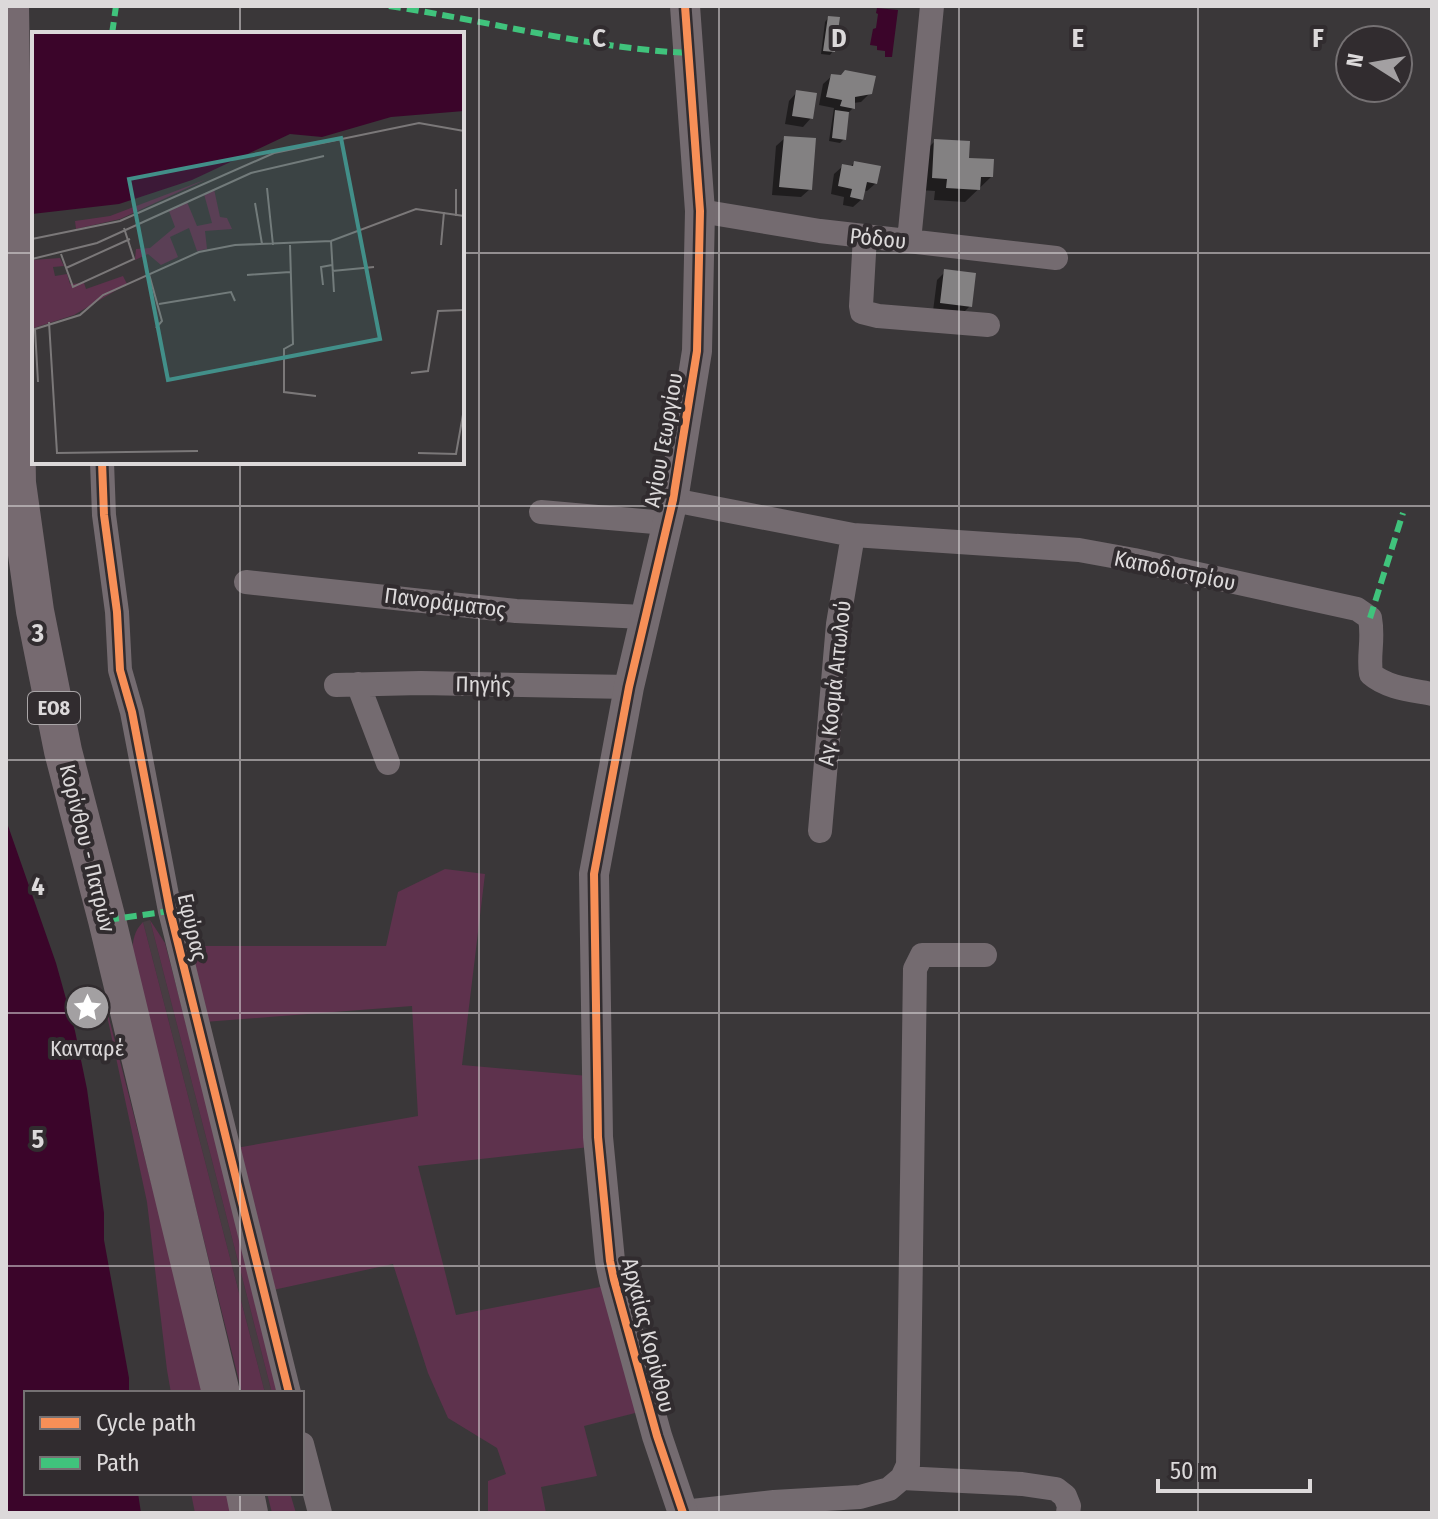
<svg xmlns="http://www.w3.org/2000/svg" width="1438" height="1519" viewBox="0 0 1438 1519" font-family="'Fira Sans Condensed',sans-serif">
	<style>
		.built { fill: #473d42 }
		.green { fill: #5e324d }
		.water { fill: #3b052a }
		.shadow { fill: #0007 }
		.building { fill: #838182 }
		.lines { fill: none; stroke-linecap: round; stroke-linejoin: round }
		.minor { stroke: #746b70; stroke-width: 24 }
		.tertiary { stroke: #746b70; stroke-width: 30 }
		.primary { stroke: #766a70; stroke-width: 38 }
		.quiet { stroke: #40c37c; stroke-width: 6; stroke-dasharray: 12 6; stroke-linecap: butt }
		.cycleway-casing { stroke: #312c2f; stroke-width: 13 }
		.cycleway { stroke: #f78f57; stroke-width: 8 }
		.grid { fill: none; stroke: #dcd9da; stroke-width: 2; stroke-opacity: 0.55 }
		.labels { text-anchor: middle; stroke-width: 8; stroke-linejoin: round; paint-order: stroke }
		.shield { fill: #312c2f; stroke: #a9a5a7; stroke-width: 2 }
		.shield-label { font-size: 20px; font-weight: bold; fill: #dcd9da }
		.street-label { font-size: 22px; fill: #dcd9da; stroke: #312c2f }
		.poi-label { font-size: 22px; fill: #dcd9da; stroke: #312c2f }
		.inset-road { fill: none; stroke: #7b7879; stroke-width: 2 }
		.view { fill: #428f89; fill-opacity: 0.15; stroke: #428f89; stroke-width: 4 }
		.inset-edge { fill: none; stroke: #dcd9da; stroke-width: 4 }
		.grid-label { font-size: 26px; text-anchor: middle; font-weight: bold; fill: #dcd9da; stroke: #312c2f; stroke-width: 8; stroke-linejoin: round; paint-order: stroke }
	</style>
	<rect width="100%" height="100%" fill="#3a3739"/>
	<!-- built -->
	<path class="built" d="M150 920 272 1393H265L143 922Z"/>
	<!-- green -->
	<path class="green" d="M445 869 485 874 462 1065 588 1076 590 1147 418 1166 456 1315 605 1286 639 1412 584 1426 597 1476 541 1487 546 1513H488V1481L506 1474 497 1448 448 1418 428 1373 393 1264 273 1290 236 1148 418 1116 412 1006 204 1022 183 946H386L398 892Z
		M150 920 165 943 282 1393H272Z
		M143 922 265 1393H242L132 952C133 940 134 931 143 922Z
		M100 983 205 1393H171L167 1370 147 1202Z
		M191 1493H231L236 1513H195Z
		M267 1493H290L296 1513H272Z"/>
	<!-- water -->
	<path class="water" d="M877 8 898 10 892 57H885V51L877 50V46L870 45 873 29 876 28 878 14 876 13Z
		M6 820 56 963 75 1031 87 1089 104 1213V1240L129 1378V1393H26V1493H138L141 1513H6Z"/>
	<!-- shadow -->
	<path class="shadow" d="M828 18 833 51 830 55 821 54 825 22Z
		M832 76 870 93 861 102 853 103V108L847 114 844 139 840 143 829 141 834 108 819 105 823 84Z
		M797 92 811 118 803 127 785 124 789 101Z
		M785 138 810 189 801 197 772 195 776 146Z
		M935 141 967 159 991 177 965 202 934 200 935 191 920 190 922 154Z
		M854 163 876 183 867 191 863 190 862 199 853 207 843 205 844 197 831 194 834 174 843 166 850 167Z
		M945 272 970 306 962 314 933 311 937 280Z"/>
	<!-- building -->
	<path class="building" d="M828 16 840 17 835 52 823 51Z
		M845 70 876 76 872 94 855 97V109L840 106 842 100 826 97 831 74 841 75Z
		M796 90 817 93 813 119 792 116Z
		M835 110 849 112 846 140 832 138Z
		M784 136 816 138 812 190 779 187Z
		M934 139 970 141 969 158 994 159 993 177H981L980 190 946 188 947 179 932 178Z
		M854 161 881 166 877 184 867 182 863 200 850 197 852 189 838 186 842 164 853 166Z
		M944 269 976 273 972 307 940 303Z"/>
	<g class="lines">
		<!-- minor -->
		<path class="minor" d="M700 211 820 231 1056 258
			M865 236 861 306 862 312 878 316 988 325
			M909 241 932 6
			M102 462 104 515 117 612 120 670 132 712 170 911 289 1393
			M673 500 853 535 1079 550 1134 560 1357 609 1370 618C1374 640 1368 654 1371 674 1387 688 1412 690 1432 694
			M541 512 666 523
			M246 582 516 611 644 617
			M358 684 388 763
			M336 685 421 683 629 687
			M820 831 838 624 853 535
			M302 1444 320 1513
			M902 1478 1022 1484 1056 1489 1065 1496 1069 1506 1068 1513
			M683 1512 774 1502 860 1497 889 1489 902 1478 908 1465 915 969 922 955H985"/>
		<!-- tertiary -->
		<path class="tertiary" d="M683 1513 657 1436 614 1280 610 1261 598 1137 594 874 629 687 673 500 697 351 700 211 685 6"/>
		<!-- primary -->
		<path class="primary" d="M10 6 17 483 35 611 63 751 107 920 221 1393
			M245 1493 249 1513"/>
		<!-- quiet -->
		<path class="quiet" d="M389 6C489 21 587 48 688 53
			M112 34 116 6
			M1370 618 1403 513
			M107 920 170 911"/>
		<defs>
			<path id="cycleway" d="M102 462 104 515 117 612 120 670 132 712 170 911 289 1393
				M683 1513 657 1436 614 1280 610 1261 598 1137 594 874 629 687 673 500 697 351 700 211 685 6"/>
		</defs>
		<!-- cycleway casing -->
		<use href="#cycleway" class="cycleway-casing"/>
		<!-- cycleway -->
		<use href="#cycleway" class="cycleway"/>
	</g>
	<!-- grid -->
	<path class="grid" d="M240 6V34M479 6V1513M719 6V1513M959 6V1513M1198 6V1513M6 253H34M462 253H1432M240 462V1393M6 506H1432M6 760H1432M6 1013H1432M6 1266H1432M240 1493V1513"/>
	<!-- icons -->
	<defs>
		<symbol id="sight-disc" viewBox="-11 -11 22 22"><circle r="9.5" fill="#a3a0a2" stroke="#312c2f"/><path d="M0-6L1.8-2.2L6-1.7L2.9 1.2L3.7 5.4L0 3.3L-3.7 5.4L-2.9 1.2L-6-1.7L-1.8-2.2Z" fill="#fff"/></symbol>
	</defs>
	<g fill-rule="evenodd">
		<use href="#sight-disc" x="62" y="982" width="51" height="51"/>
	</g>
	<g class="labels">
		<!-- shield labels -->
		<rect class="shield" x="28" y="692" width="52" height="32" rx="6"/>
		<g class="shield-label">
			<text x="54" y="715">ΕΟ8</text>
		</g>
		<!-- street labels -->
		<g class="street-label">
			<text transform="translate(878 238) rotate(6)" y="8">Ρόδου</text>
			<text transform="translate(663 440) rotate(-80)" y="8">Αγίου Γεωργίου</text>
			<text transform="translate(1175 570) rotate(12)" y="8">Καποδιστρίου</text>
			<text transform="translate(445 602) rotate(7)" y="8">Πανοράματος</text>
			<text transform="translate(834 683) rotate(-84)" y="8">Αγ. Κοσμά Αιτωλού</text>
			<text transform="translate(483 684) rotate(1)" y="8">Πηγής</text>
			<text transform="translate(88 848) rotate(76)" y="8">Κορίνθου - Πατρών</text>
			<text transform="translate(193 927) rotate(77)" y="8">Εφύρας</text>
			<text transform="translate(649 1335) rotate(76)" y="8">Αρχαίας Κορίνθου</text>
		</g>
		<!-- poi labels -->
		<g class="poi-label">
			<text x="87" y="1056">Κανταρέ</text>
		</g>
	</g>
	<!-- overview -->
	<g transform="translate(32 32)">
		<rect width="432" height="432" fill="#3a3739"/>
		<path d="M175 147 88 187 44 197 43 189 78 184ZM182 157 188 185 195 186 200 197 173 199 175 217 165 219 157 196 138 205 146 225 129 233 116 222 103 228 104 217 118 216 143 195 137 179 155 170 165 194 180 191 172 162ZM28 226 32 234 21 235 23 244 35 242 38 252 52 251 54 257 91 244 95 252 42 283 2 296 0 317V228Z" fill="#5e324d"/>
		<path d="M0 1H432V79L359 85 290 105 258 102 160 148 87 172 0 182Z" fill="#3b052a"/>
		<path class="inset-road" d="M235 156 241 213M223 171 230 212M424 184V157M0 207 88 189 242 121 387 91 432 99M299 209 302 260M258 213 261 312 252 317V360L284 364M409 213 412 180M29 222 41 255 102 227 92 196M0 227 65 211 219 141 292 124M34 236 98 207M300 239 342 235M117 242 130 289 124 296M215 243 258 240M291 253 289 235 300 233M127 272 199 260 203 269M17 290 25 421 166 419M3 297 6 350M0 298 48 283 71 263 167 220 203 213 299 209 384 177 432 184M379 341 396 339 406 279 432 278M386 421 424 422 432 377"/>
		<path class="view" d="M309 106 348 307 136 348 97 147Z"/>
		<rect width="432" height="432" class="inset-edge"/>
	</g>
	<g class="grid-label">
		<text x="599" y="47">C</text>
		<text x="839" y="47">D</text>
		<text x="1078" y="47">E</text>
		<text x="1318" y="47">F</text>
		<text x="38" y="642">3</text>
		<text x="38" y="895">4</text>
		<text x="38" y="1148">5</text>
	</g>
	<!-- border -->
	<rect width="1438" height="1519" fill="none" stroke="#dcd9da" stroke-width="16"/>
	<!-- legend -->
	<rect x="24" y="1391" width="280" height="104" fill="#312c2f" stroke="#757173" stroke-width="2"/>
	<rect x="40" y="1417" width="40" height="12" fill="#f78f57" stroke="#757173" stroke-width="2"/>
	<text x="96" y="1431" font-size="24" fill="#dcd9da">Cycle path</text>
	<rect x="40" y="1457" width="40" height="12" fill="#40c37c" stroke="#757173" stroke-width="2"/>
	<text x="96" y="1471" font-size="24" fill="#dcd9da">Path</text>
	<!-- north arrow -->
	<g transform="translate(1374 64) rotate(281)"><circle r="38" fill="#312c2f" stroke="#757173" stroke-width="2"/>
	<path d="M0-6L14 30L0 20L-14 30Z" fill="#a3a0a2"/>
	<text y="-12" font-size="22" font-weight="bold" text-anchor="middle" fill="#dcd9da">N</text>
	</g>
	<!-- scale -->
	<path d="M1158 1479v12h152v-12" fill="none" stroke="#dcd9da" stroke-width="4"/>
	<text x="1170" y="1479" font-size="24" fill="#dcd9da" stroke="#312c2f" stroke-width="6" paint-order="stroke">50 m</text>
</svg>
